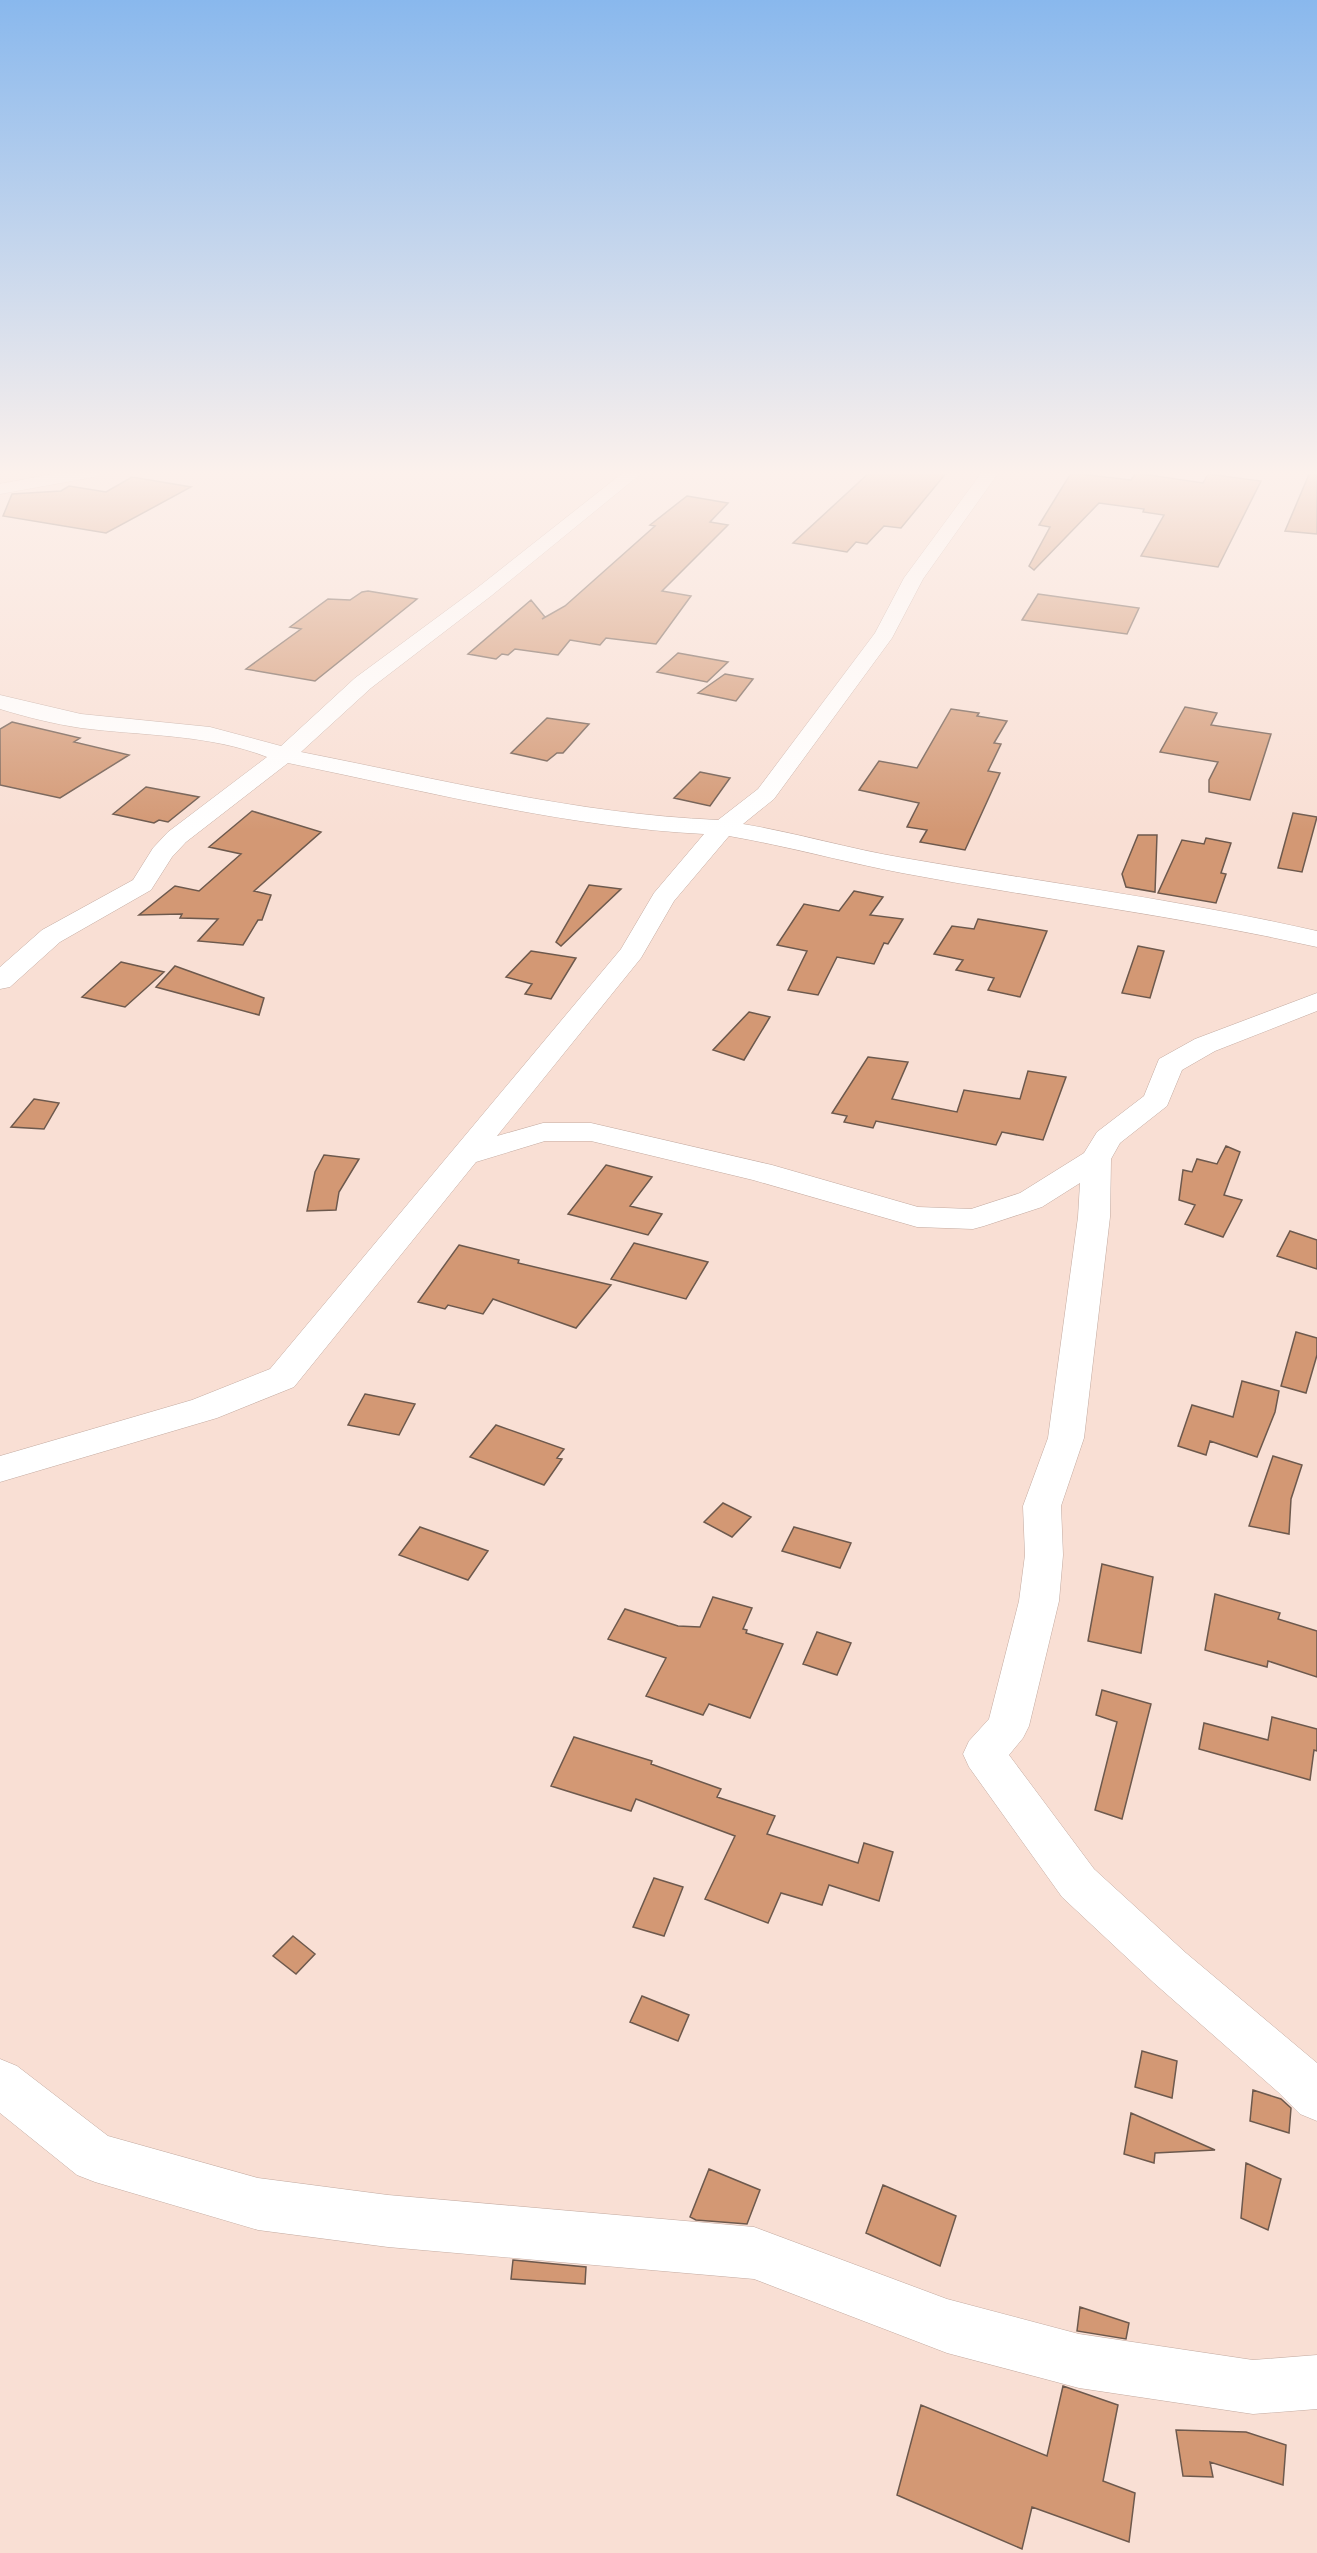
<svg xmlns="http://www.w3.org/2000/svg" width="1317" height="2553" viewBox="0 0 1317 2553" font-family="'Exo 2',sans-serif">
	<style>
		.building { fill: #d39874; stroke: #6d594d; stroke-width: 1.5 }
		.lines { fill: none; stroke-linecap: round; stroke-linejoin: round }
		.street-casing { stroke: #c3aaa0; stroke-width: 1 }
		.street { fill: #fff; fill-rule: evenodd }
	</style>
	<rect width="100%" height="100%" fill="#f9dfd4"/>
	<!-- building -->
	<path class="building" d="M870 472H947L901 528 884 526 867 544 856 542 847 552 793 543Z
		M1310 472H1317V534L1285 531Z
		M1071 473 1131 480 1136 473 1203 483 1208 474 1261 481 1218 567 1141 556 1164 515 1143 512 1144 509 1099 503 1034 570 1029 566 1050 527 1039 525Z
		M132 477 191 487 106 533 3 516 12 494 61 491 69 486 106 492Z
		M687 496 728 503 710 522 728 525 662 591 691 596 656 644 606 638 600 645 570 640 558 655 515 649 508 655 502 654 496 659 468 654 531 600 545 617 542 619 565 606 655 526 650 525Z
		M368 591 417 599 315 681 246 669 301 629 290 627 328 599 350 600 362 592Z
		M1038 594 1139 608 1127 634 1022 620Z
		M678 653 728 662 707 682 657 672Z
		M725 674 753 679 736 701 698 693Z
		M1185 707 1217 713 1211 725 1271 734 1250 800 1209 792V780L1218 762 1160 752Z
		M951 709 979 713 977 716 1007 721 994 743 1001 744 988 771 1000 773 965 850 920 842 927 830 907 827 919 803 859 790 879 761 917 768Z
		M547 718 589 724 563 753H557L547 761 511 753Z
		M12 722 80 738 74 742 129 755 60 798 0 785V729Z
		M700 772 730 778 710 806 674 798Z
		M146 787 199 797 168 822 159 820 154 823 113 814Z
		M252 811 321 832 254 891 271 895 262 920H258L243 945 198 941 218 919 180 918 182 914 139 915 175 886 199 891 241 854 209 847Z
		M1293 813 1317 817 1302 872 1278 868Z
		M1138 835H1157L1155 892 1126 887 1122 874Z
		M1206 838 1231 843 1221 873 1226 874 1216 903 1158 893 1182 840 1204 844Z
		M589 885 621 889 561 946 556 942Z
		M854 891 883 897 870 915 903 919 888 944 884 943 874 964 837 957 818 995 788 990 807 951 777 945 804 904 839 911Z
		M978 919 1047 931 1020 997 988 990 994 978 956 970 963 960 934 954 952 926 974 929Z
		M1138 946 1164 951 1150 998 1122 993Z
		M531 951 576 958 551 999 525 994 532 984 506 977Z
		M121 962 164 972 125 1007 82 997Z
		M175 966 264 998 259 1015 156 987Z
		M749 1012 770 1017 744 1060 713 1050Z
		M868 1057 908 1062 892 1099 957 1112 964 1090 1020 1099 1028 1071 1066 1077 1043 1140 1002 1132 996 1145 876 1121 873 1128 844 1122 847 1116 832 1113Z
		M34 1099 59 1103 44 1129 11 1127Z
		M1226 1146 1240 1152 1224 1195 1242 1200 1223 1237 1185 1224 1195 1205 1179 1200 1183 1170 1192 1172 1197 1159 1217 1164Z
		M324 1155 359 1159 339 1192 336 1210 307 1211 315 1172Z
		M606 1165 652 1177 630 1206 662 1214 648 1235 568 1214Z
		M1290 1231 1317 1240V1269L1277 1256Z
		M634 1243 708 1262 686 1299 611 1279Z
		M459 1245 519 1260 518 1263 611 1285 576 1328 493 1299 483 1314 448 1305 445 1309 418 1302Z
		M1296 1332 1317 1338V1355L1306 1393 1281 1386Z
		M1242 1381 1279 1391 1275 1412 1257 1457 1210 1441 1206 1455 1178 1446 1192 1405 1233 1417Z
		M365 1394 415 1404 399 1435 348 1425Z
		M496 1425 564 1449 557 1458 562 1459 544 1485 470 1457Z
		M1273 1456 1302 1465 1291 1499 1289 1534 1249 1526Z
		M723 1503 751 1517 732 1537 704 1522Z
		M420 1527 488 1551 468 1580 399 1555Z
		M794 1527 851 1543 840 1568 782 1551Z
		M1102 1564 1153 1577 1141 1653 1088 1641Z
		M1215 1594 1280 1613 1278 1619 1317 1631V1677L1268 1661 1267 1667 1205 1650Z
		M713 1597 752 1608 743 1629 747 1630 746 1633 783 1644 750 1718 709 1704 703 1715 646 1696 666 1658 608 1639 625 1609 678 1626 700 1627Z
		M817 1632 851 1643 837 1675 803 1664Z
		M1102 1690 1151 1704 1122 1819 1095 1810 1117 1722 1096 1715Z
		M1272 1717 1317 1729V1751L1314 1750 1310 1780 1199 1749 1204 1723 1268 1740Z
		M574 1737 652 1761 651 1764 721 1789 717 1797 775 1816 767 1834 858 1863 864 1843 893 1852 879 1901 829 1885 822 1905 781 1893 768 1923 705 1899 735 1836 636 1799 631 1811 551 1786Z
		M654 1878 683 1887 664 1936 633 1927Z
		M293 1936 315 1954 296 1974 273 1956Z
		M642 1996 689 2015 678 2041 630 2022Z
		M1142 2051 1177 2061 1172 2098 1135 2087Z
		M1253 2090 1281 2099 1291 2108 1289 2133 1250 2121Z
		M1131 2113 1163 2127 1215 2150 1155 2153 1154 2163 1124 2154Z
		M1246 2163 1281 2179 1268 2230 1241 2218Z
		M709 2169 760 2190 747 2224 696 2220 690 2217Z
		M883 2185 956 2216 940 2266 866 2233Z
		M513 2260 586 2267 585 2284 511 2279Z
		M1080 2307 1129 2323 1126 2339 1077 2331Z
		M1063 2386 1118 2405 1103 2481 1135 2493 1129 2542 1032 2507 1022 2549 897 2495 921 2405 1047 2456Z
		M1176 2430 1246 2432 1286 2445 1283 2485 1210 2462 1213 2477 1183 2476Z"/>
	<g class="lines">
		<defs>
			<path id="street" d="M64 472H102L94 477 0 494V484Z
				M624 472H643L491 596 371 688 301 752C439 779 577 814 718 820L758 789 875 633 904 578 982 472H999L923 579 892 638 774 799 743 824C797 833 850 849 904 858 1041 882 1181 900 1317 931V947C1180 916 1040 899 902 873 844 862 787 846 729 836L674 901 641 958 497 1136 543 1123H591L772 1165 918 1207 971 1209 1020 1193 1084 1153 1097 1132 1144 1096 1159 1059 1195 1039 1317 993V1011L1215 1051 1182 1070 1167 1106 1120 1143 1111 1159 1110 1217 1084 1438 1061 1506 1063 1555 1059 1601 1029 1726 1023 1738 1009 1755 1094 1869 1186 1953 1317 2063V2121L1300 2114 1278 2092 1154 1983 1062 1897 969 1767 963 1754 969 1741 989 1719 1019 1601 1025 1555 1023 1506 1048 1438 1078 1217 1080 1183 1042 1207 984 1226 973 1229 917 1227 753 1180 591 1141H545L476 1162 294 1387 217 1418 0 1482V1456L192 1400 270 1369 621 949 654 893 704 834C566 827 425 791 288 763L186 842 172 857 151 890 60 942 10 987 0 989V967L42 930 133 880 153 848 168 832 267 757C208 734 144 736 81 728 54 724 26 717 0 709V695L81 714 210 727 281 746 355 678 477 588Z
				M0 2059 17 2066 108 2136 258 2178 388 2195 754 2227 947 2299 1079 2334 1253 2360 1317 2355V2409L1253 2414 1079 2388 947 2353 754 2279 388 2247 258 2230 95 2182 77 2175 0 2113Z"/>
		</defs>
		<!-- street casing -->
		<use href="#street" class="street-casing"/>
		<!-- street -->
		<use href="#street" class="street"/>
	</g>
	<!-- sky -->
	<linearGradient id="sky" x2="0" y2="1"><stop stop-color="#89b8ed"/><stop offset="0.57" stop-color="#fcf1ec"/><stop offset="1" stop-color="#fcf1ec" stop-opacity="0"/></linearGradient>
	<rect width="1317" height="830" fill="url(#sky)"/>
</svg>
